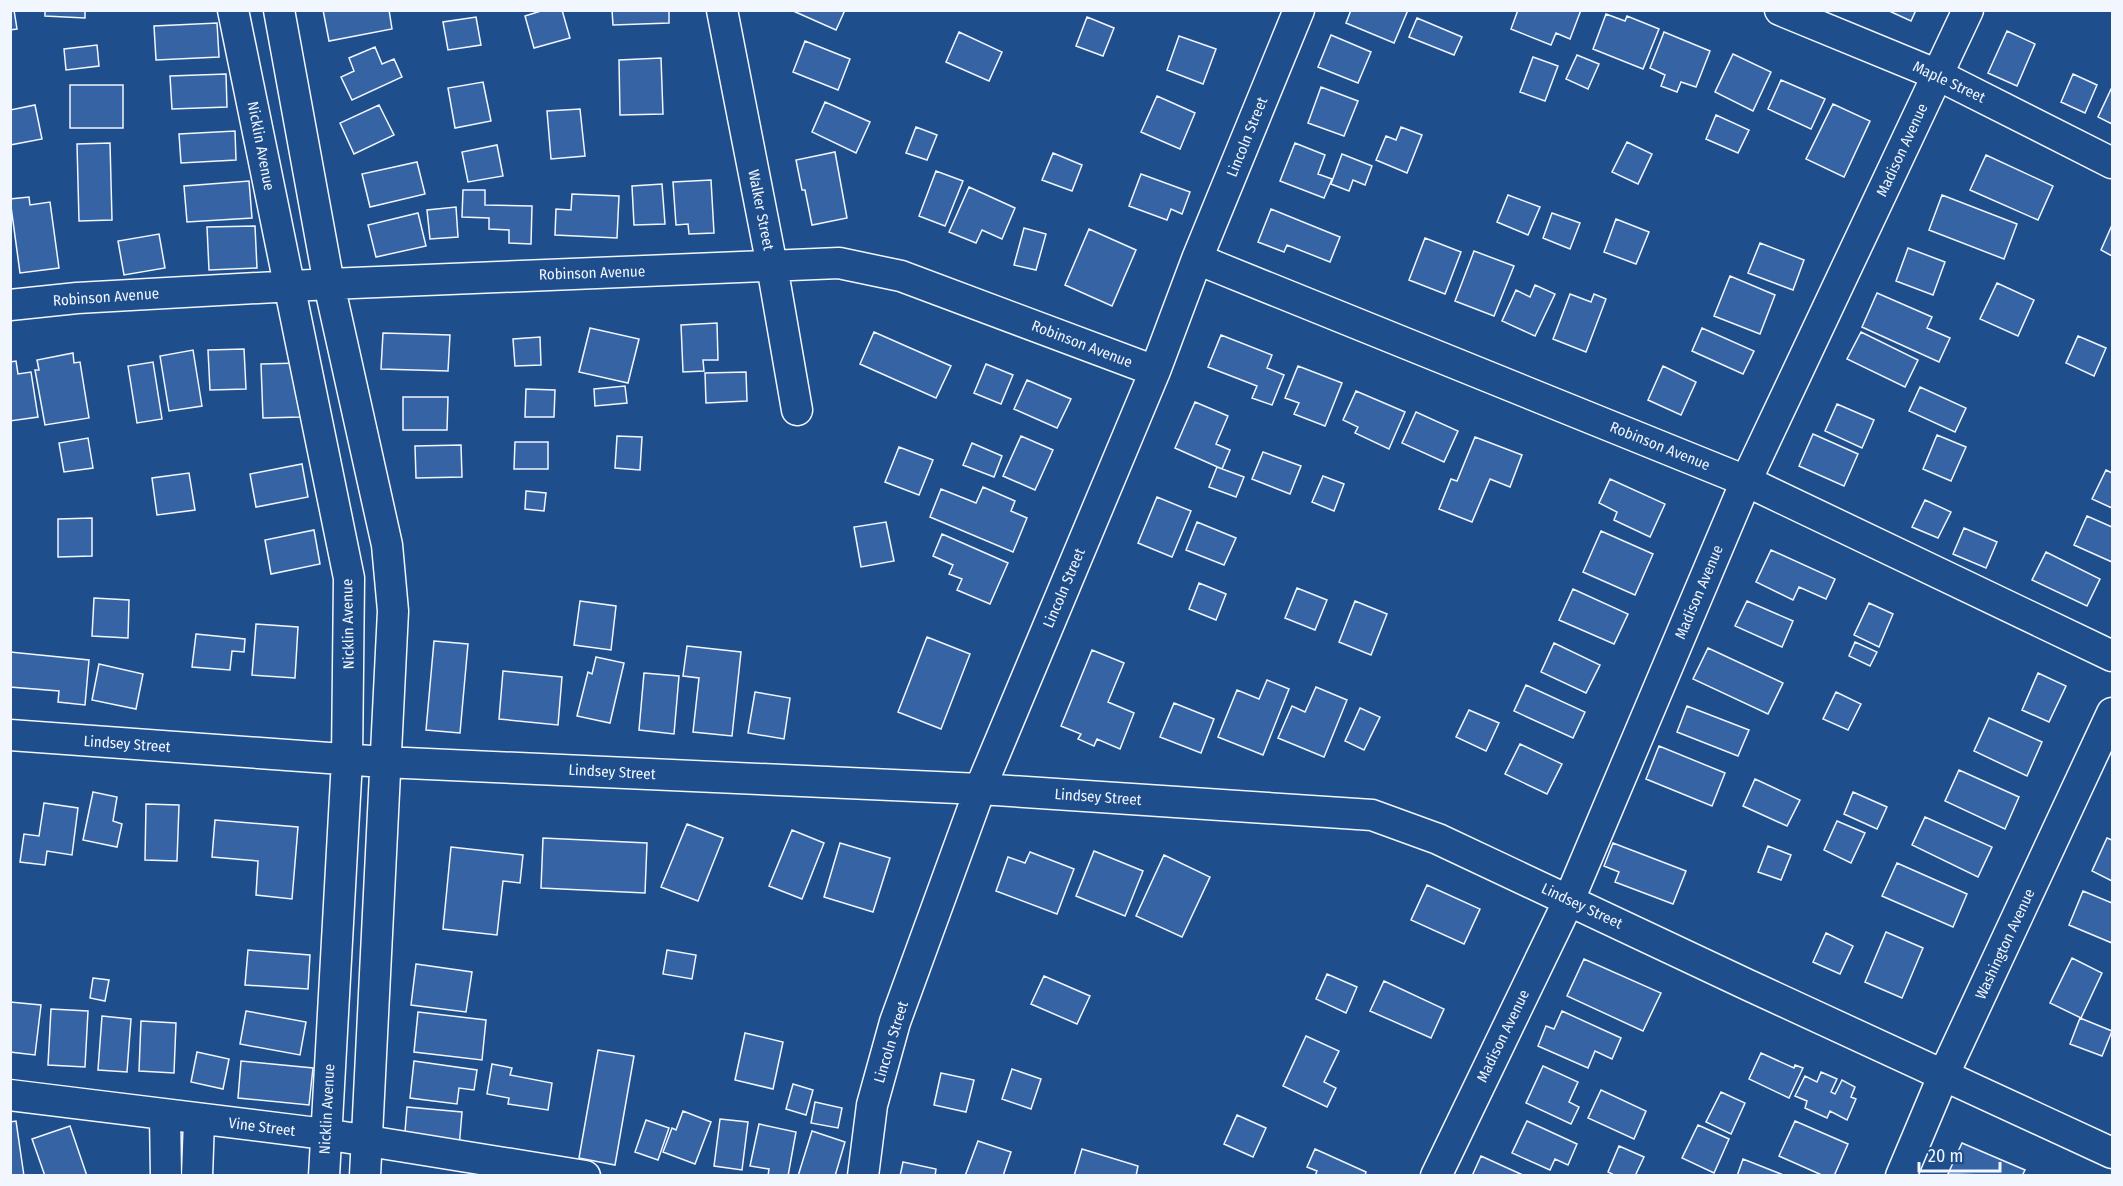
<svg xmlns="http://www.w3.org/2000/svg" width="2123" height="1186" viewBox="0 0 2123 1186" font-family="'Fira Sans Condensed',sans-serif">
	<style>
		.building { fill: #3563a3; stroke: #f2f6ff; stroke-width: 1.5 }
		.lines { fill: none; stroke-linecap: round; stroke-linejoin: round }
		.minor-casing { stroke: #f2f6ff; stroke-width: 33 }
		.minor { stroke: #1f4e8c; stroke-width: 30 }
		.labels { text-anchor: middle; stroke-width: 4.5; stroke-linejoin: round; paint-order: stroke }
		.street-label { font-size: 15px; fill: #f2f6ff; stroke: #1f4e8c }
	</style>
	<rect width="100%" height="100%" fill="#1f4e8c"/>
	<!-- building -->
	<path class="building" d="M10 10H14L17 29 10 30Z
		M45 10H85V18L45 16Z
		M323 10H389L392 29 329 41Z
		M544 10H562L570 38 534 48 525 16Z
		M612 10H669V23L613 25Z
		M791 10H845L836 30Z
		M1351 10H1408L1394 43 1346 23Z
		M1518 10H1581L1570 39 1556 33 1551 45 1511 29Z
		M1887 10H1916L1911 21Z
		M1606 14 1625 21 1627 16 1659 29 1643 69 1593 49Z
		M476 17 481 45 448 50 443 22Z
		M1087 17 1114 28 1103 56 1076 46Z
		M1417 18 1462 37 1454 55 1409 37Z
		M217 23 219 57 156 60 154 26Z
		M2007 31 2035 44 2017 86 1988 73Z
		M959 32 1002 52 989 81 946 62Z
		M1664 32 1710 51 1696 87 1681 82 1677 92 1661 86 1665 75 1650 68Z
		M1331 35 1371 52 1358 83 1318 67Z
		M1179 36 1216 49 1203 84 1167 70Z
		M805 41 850 59 838 90 793 72Z
		M97 45 99 66 66 70 64 49Z
		M375 47 382 64 394 59 402 77 352 100 341 77 354 71 349 58Z
		M1733 54 1771 72 1753 111 1715 92Z
		M1577 55 1599 64 1588 89 1566 79Z
		M1533 57 1558 66 1545 101 1520 92Z
		M661 58 663 114 620 115 619 60Z
		M226 74 227 107 172 109 170 76Z
		M2073 74 2097 85 2085 113 2061 102Z
		M1781 80 1825 99 1811 129 1768 109Z
		M483 82 491 121 455 128 448 88Z
		M70 85H123V128H70Z
		M1321 87 1358 101 1344 136 1308 123Z
		M2112 87V124L2098 117Z
		M1157 96 1195 113 1180 149 1141 132Z
		M825 102 870 122 856 153 812 132Z
		M1833 104 1870 121 1844 177 1806 159Z
		M35 105 42 139 10 145V110Z
		M379 105 394 135 354 154 340 123Z
		M580 109 585 156 551 159 547 111Z
		M1716 115 1749 130 1738 153 1706 139Z
		M916 127 937 135 927 160 906 153Z
		M1401 127 1422 135 1407 173 1376 160 1386 136 1396 140Z
		M235 131 236 160 181 163 179 134Z
		M1627 142 1652 154 1638 184 1612 172Z
		M110 143 112 220 79 221 77 144Z
		M1295 143 1325 155 1318 174 1332 179 1324 198 1280 181Z
		M497 145 503 176 468 182 462 152Z
		M835 152 847 218 812 225 805 190H802L796 160Z
		M1053 153 1082 165 1072 191 1042 180Z
		M1342 154 1372 166 1365 185 1353 180 1349 191 1331 184Z
		M1986 155 2053 186 2038 220 1970 190Z
		M417 162 425 194 370 207 362 174Z
		M936 171 963 181 945 226 919 216Z
		M1141 174 1190 192 1182 214 1171 209 1167 220 1129 206Z
		M711 180 714 233 689 234 688 224 676 225 673 182Z
		M249 181 252 218 187 222 184 186Z
		M662 184 665 224 634 225 632 186Z
		M969 187 1015 208 1002 239 982 230 976 243 949 232Z
		M463 190H485V205L532 206 531 244 509 243V230L489 229V218L462 217Z
		M572 194 619 196 617 238 555 235 556 209 571 210Z
		M1508 195 1540 207 1528 235 1497 222Z
		M1942 195 2017 224 2004 259 1929 230Z
		M29 197 30 205 50 202 59 268 20 273 10 199Z
		M456 207 458 237 430 239 427 210Z
		M1271 209 1340 237 1330 262 1287 245 1284 252 1258 242Z
		M418 213 426 246 376 257 368 225Z
		M1552 213 1580 223 1570 249 1543 238Z
		M1616 219 1649 232 1636 264 1604 252Z
		M2112 225V256L2101 250Z
		M255 226 257 268 209 270 207 227Z
		M1024 228 1046 234 1036 270 1014 265Z
		M1089 229 1136 250 1112 306 1065 285Z
		M159 234 165 268 124 275 118 241Z
		M1425 238 1461 252 1445 294 1409 280Z
		M1760 243 1804 260 1793 290 1748 273Z
		M1908 248 1945 262 1933 295 1896 281Z
		M1474 251 1514 266 1494 316 1455 301Z
		M1730 276 1775 295 1760 334 1714 316Z
		M1997 283 2034 300 2018 336 1980 319Z
		M1535 285 1555 294 1535 336 1502 321 1516 290 1530 297Z
		M1877 293 1932 317 1927 328 1950 338 1939 362 1862 327Z
		M1570 294 1591 302 1594 294 1606 299 1586 352 1553 339Z
		M717 323 718 360H703L704 371 683 372 681 325Z
		M590 328 639 339 628 383 579 372Z
		M1702 328 1754 351 1743 374 1692 351Z
		M874 332 951 366 936 398 860 364Z
		M1861 332 1918 360 1905 387 1847 359Z
		M383 333 450 335 448 371 381 369Z
		M1221 335 1272 355 1267 368 1284 375 1272 405 1252 398 1257 386 1208 367Z
		M2078 336 2106 348 2094 376 2066 363Z
		M540 337 541 365 515 366 513 339Z
		M244 349 246 389 210 390 208 350Z
		M193 350 202 406 169 411 160 356Z
		M73 353 74 363 80 362 89 418 45 425 35 370H39L37 360Z
		M16 361 18 374 31 372 38 417 10 421V362Z
		M153 362 162 419 137 423 128 366Z
		M298 363 300 417 263 418 261 364Z
		M986 364 1013 375 1001 404 974 393Z
		M1298 366 1342 383 1325 426 1294 414 1299 403 1285 398Z
		M1663 366 1696 382 1681 415 1648 400Z
		M746 372 747 401 706 403 705 373Z
		M1027 380 1071 399 1057 428 1014 409Z
		M625 386 627 403 595 406 594 389Z
		M1920 387 1966 408 1955 432 1909 411Z
		M526 389 555 390 554 417H525Z
		M1356 391 1405 412 1389 449 1355 433 1358 427 1343 420Z
		M403 397H448L447 430H403Z
		M1195 402 1228 416 1216 444 1230 450 1222 469 1175 448Z
		M1837 404 1874 420 1862 448 1825 431Z
		M1416 412 1458 431 1444 462 1402 443Z
		M1813 434 1858 454 1844 486 1799 466Z
		M1937 435 1966 447 1951 481 1923 469Z
		M617 436 642 437 640 470 615 468Z
		M1021 436 1053 450 1035 490 1003 476Z
		M1475 437 1522 455 1510 487 1490 479 1472 522 1439 509 1451 479 1457 481Z
		M88 438 93 468 64 472 59 443Z
		M515 442H548V469H514Z
		M972 443 1002 456 994 477 963 465Z
		M461 445 462 477 416 478 415 446Z
		M899 447 933 460 919 495 885 482Z
		M1263 452 1301 466 1290 494 1252 479Z
		M302 464 308 497 256 507 250 474Z
		M1217 467 1244 477 1236 497 1209 487Z
		M2106 470 2112 473V508L2092 499Z
		M189 473 195 510 157 515 152 478Z
		M1323 476 1344 484 1334 511 1312 502Z
		M1610 479 1665 504 1650 537 1614 520 1617 512 1599 503Z
		M983 487 1015 501 1011 511 1027 518 1013 552 930 517 941 489 976 503Z
		M526 491 546 493 544 511 525 509Z
		M1157 497 1191 511 1172 557 1138 543Z
		M1925 500 1951 512 1938 538 1912 527Z
		M2087 516 2112 527V562L2074 545Z
		M92 518V556L58 557V519Z
		M886 522 894 561 861 567 854 527Z
		M1197 522 1236 538 1224 565 1186 550Z
		M1964 528 1997 542 1986 568 1953 554Z
		M314 530 320 564 271 574 265 540Z
		M1601 531 1653 554 1635 595 1583 572Z
		M942 534 1008 563 990 604 957 590 962 579 949 574 953 565 933 556Z
		M1771 550 1835 579 1826 599 1799 587 1793 600 1756 582Z
		M2046 552 2100 579 2087 606 2032 580Z
		M1199 583 1226 594 1216 620 1189 609Z
		M1297 588 1327 600 1315 630 1285 618Z
		M1573 589 1628 614 1614 644 1559 620Z
		M94 598 129 600 128 638 92 636Z
		M580 601 616 606 611 650 574 645Z
		M1355 601 1387 614 1371 655 1339 642Z
		M1747 601 1793 621 1782 647 1735 626Z
		M1869 603 1893 614 1879 647 1854 635Z
		M256 624 298 627 295 678 252 675Z
		M196 634 245 639 244 652 232 651 230 670 192 667Z
		M927 637 970 654 941 729 898 712Z
		M434 641 468 644 460 733 426 730Z
		M1855 642 1877 652 1870 666 1849 656Z
		M1554 643 1600 665 1586 693 1541 672Z
		M687 646 741 652 732 736 693 732 699 678 683 676Z
		M1708 648 1783 683 1768 714 1693 679Z
		M1092 650 1124 663 1108 702 1134 713 1120 749 1097 739 1094 746 1078 739 1081 734 1061 726Z
		M10 652 89 660 85 705 58 702 59 691 10 687Z
		M596 657 624 663 610 723 577 716 588 672 592 674Z
		M99 664 143 674 136 709 92 700Z
		M503 671 562 677 558 725 499 719Z
		M644 673 679 676 674 734 639 730Z
		M2038 673 2066 686 2049 722 2022 710Z
		M1267 680 1289 689 1263 755 1218 737 1237 690 1259 699Z
		M1526 685 1585 712 1573 738 1514 711Z
		M1316 687 1347 700 1324 757 1278 738 1292 706 1305 712Z
		M755 692 790 698 784 739 748 733Z
		M1836 692 1861 704 1848 730 1823 719Z
		M1174 703 1214 719 1201 753 1160 737Z
		M1687 706 1749 730 1738 756 1677 732Z
		M1360 708 1380 717 1364 750 1345 741Z
		M1469 710 1499 723 1486 751 1456 737Z
		M1989 718 2042 742 2027 776 1974 751Z
		M1520 744 1562 764 1547 794 1505 774Z
		M1659 746 1725 773 1712 806 1646 779Z
		M1959 770 2019 797 2005 829 1945 801Z
		M1755 779 1800 800 1787 826 1743 806Z
		M93 792 117 797 113 821 122 824 117 847 83 840Z
		M1853 792 1887 807 1877 829 1844 814Z
		M44 803 78 808 72 855 47 851 45 865 20 862 24 834 39 836Z
		M146 804 179 805 177 861 145 860Z
		M1925 817 1992 847 1978 877 1912 845Z
		M215 820 298 827 292 899 256 895 258 861 212 857Z
		M1837 821 1865 833 1851 863 1824 850Z
		M687 824 723 838 698 901 661 887Z
		M792 830 824 843 802 899 769 886Z
		M543 838 647 843 645 893 541 888Z
		M2107 838 2112 840V881L2092 871Z
		M840 843 890 858 873 912 824 897Z
		M1613 843 1686 871 1673 904 1615 882 1619 872 1604 866Z
		M1768 846 1791 855 1781 880 1758 872Z
		M451 847 523 855 520 883 503 881 497 935 443 929Z
		M1094 851 1143 871 1125 916 1076 896Z
		M1030 852 1074 869 1057 914 996 891 1008 857 1025 863Z
		M1164 855 1210 877 1182 937 1136 916Z
		M1897 863 1967 894 1953 927 1882 896Z
		M1427 885 1480 909 1464 944 1411 920Z
		M2083 891 2112 903V943L2069 925Z
		M1886 932 1923 948 1902 998 1865 982Z
		M1826 933 1853 946 1840 974 1813 962Z
		M248 950 310 955 308 989 245 985Z
		M667 950 696 955 692 979 663 974Z
		M2072 958 2102 973 2081 1018 2050 1003Z
		M1584 959 1661 993 1643 1031 1567 996Z
		M416 964 472 972 466 1012 411 1005Z
		M1327 974 1357 987 1346 1013 1316 999Z
		M1044 976 1090 996 1077 1024 1031 1004Z
		M93 978 109 980 105 1001 90 998Z
		M1384 981 1444 1009 1431 1038 1370 1011Z
		M10 1002 41 1005 35 1055 10 1052Z
		M51 1009 88 1011 85 1067 48 1065Z
		M246 1011 306 1022 300 1055 240 1044Z
		M1562 1011 1621 1038 1612 1059 1595 1051 1588 1068 1538 1046 1546 1026 1554 1029Z
		M418 1012 486 1020 482 1060 414 1052Z
		M102 1016 131 1019 127 1072 98 1070Z
		M2080 1018 2112 1031 2102 1056 2070 1044Z
		M141 1021 176 1023 174 1073 139 1071Z
		M745 1033 783 1042 773 1089 735 1080Z
		M1306 1036 1339 1051 1324 1082 1336 1088 1327 1107 1283 1086Z
		M598 1050 634 1056 615 1165 579 1158Z
		M197 1052 229 1059 223 1089 191 1082Z
		M1761 1053 1794 1068 1795 1065 1803 1068 1789 1098 1749 1079Z
		M241 1061 313 1068 309 1105 238 1098Z
		M414 1061 477 1070 474 1090 459 1088 457 1104 410 1098Z
		M492 1064 512 1068 510 1075 552 1083 548 1110 508 1104 509 1098 487 1094Z
		M1543 1066 1578 1082 1569 1102 1579 1107 1571 1124 1526 1103Z
		M1012 1069 1041 1079 1031 1109 1002 1099Z
		M1821 1072 1837 1079 1831 1092 1835 1094 1842 1080 1855 1087 1851 1097 1856 1099 1847 1120 1830 1111 1827 1118 1805 1108 1807 1101 1795 1096 1805 1076 1817 1082Z
		M941 1073 974 1080 966 1112 934 1105Z
		M793 1084 813 1090 806 1115 786 1109Z
		M1601 1090 1646 1111 1634 1139 1588 1118Z
		M1721 1092 1745 1103 1731 1134 1706 1122Z
		M815 1102 842 1108 838 1128 811 1123Z
		M407 1107 462 1112 459 1148 404 1144Z
		M683 1111 711 1122 695 1164 663 1152 672 1128 676 1130Z
		M1237 1115 1266 1128 1253 1157 1224 1144Z
		M720 1119 748 1122 742 1170 714 1166Z
		M646 1120 669 1128 658 1160 635 1152Z
		M16 1121 24 1176H10V1122Z
		M1527 1121 1577 1144 1568 1165 1555 1159 1550 1170 1512 1153Z
		M1795 1121 1848 1144 1834 1176H1824L1779 1156Z
		M759 1124 796 1132 788 1176H768L769 1169 750 1166Z
		M1698 1125 1729 1139 1714 1173 1682 1158Z
		M70 1126 87 1176H45L32 1139Z
		M812 1131 845 1142 835 1176H798Z
		M978 1141 1011 1152 1003 1176H965Z
		M1962 1143 2025 1170 2022 1176 1948 1174Z
		M1619 1146 1644 1157 1635 1176H1616L1608 1172Z
		M1082 1149 1138 1166 1136 1176H1074Z
		M1315 1149 1366 1172 1365 1176H1315L1317 1171 1307 1167Z
		M1481 1156 1525 1176H1472Z
		M1743 1159 1786 1176H1737Z
		M903 1162 936 1169 935 1176H900Z"/>
	<g class="lines">
		<defs>
			<path id="minor" d="M233 10 349 578 347 760 324 1176
				M279 10 329 284 387 545 393 611 365 1176
				M722 10 772 266 797 410
				M1780 10 1938 75 2112 163
				M1197 259 1746 481 2112 656
				M10 305 77 298 329 284 839 263 901 276 1155 371
				M10 735 384 762 980 789 1372 815 1438 839 1748 985 2112 1153
				M10 1095 325 1134 585 1176
				M165 1115 166 1176
				M197 1176 199 1120
				M863 1176 872 1105 895 1022 980 789 1155 371 1197 259 1299 10
				M1436 1176 1569 900 1746 481 1968 10
				M1901 1176 1944 1074 2112 713"/>
		</defs>
		<!-- minor casing -->
		<use href="#minor" class="minor-casing"/>
		<!-- minor -->
		<use href="#minor" class="minor"/>
	</g>
	<g class="labels">
		<!-- street labels -->
		<g class="street-label">
			<text transform="translate(1949 82) rotate(25)" y="5">Maple Street</text>
			<text transform="translate(1247 137) rotate(-68)" y="5">Lincoln Street</text>
			<text transform="translate(261 146) rotate(79)" y="5">Nicklin Avenue</text>
			<text transform="translate(1902 150) rotate(-65)" y="5">Madison Avenue</text>
			<text transform="translate(761 210) rotate(79)" y="5">Walker Street</text>
			<text transform="translate(592 273) rotate(-2)" y="5">Robinson Avenue</text>
			<text transform="translate(106 297) rotate(-4)" y="5">Robinson Avenue</text>
			<text transform="translate(1082 344) rotate(21)" y="5">Robinson Avenue</text>
			<text transform="translate(1660 446) rotate(22)" y="5">Robinson Avenue</text>
			<text transform="translate(1064 588) rotate(-67)" y="5">Lincoln Street</text>
			<text transform="translate(1699 592) rotate(-67)" y="5">Madison Avenue</text>
			<text transform="translate(348 624) rotate(-91)" y="5">Nicklin Avenue</text>
			<text transform="translate(127 744) rotate(4)" y="5">Lindsey Street</text>
			<text transform="translate(612 772) rotate(3)" y="5">Lindsey Street</text>
			<text transform="translate(1098 797) rotate(4)" y="5">Lindsey Street</text>
			<text transform="translate(1582 906) rotate(25)" y="5">Lindsey Street</text>
			<text transform="translate(2005 944) rotate(-65)" y="5">Washington Avenue</text>
			<text transform="translate(1503 1036) rotate(-64)" y="5">Madison Avenue</text>
			<text transform="translate(891 1042) rotate(-73)" y="5">Lincoln Street</text>
			<text transform="translate(327 1109) rotate(-87)" y="5">Nicklin Avenue</text>
			<text transform="translate(262 1127) rotate(7)" y="5">Vine Street</text>
		</g>
	</g>
	<!-- border -->
	<rect width="2123" height="1186" fill="none" stroke="#f2f6ff" stroke-width="24"/>
	<!-- scale -->
	<path d="M1919 1162v9h81v-9" fill="none" stroke="#f2f6ff" stroke-width="3"/>
	<text x="1928" y="1162" font-size="18" fill="#f2f6ff" stroke="#1f4e8c" stroke-width="4.5" paint-order="stroke">20 m</text>
</svg>
